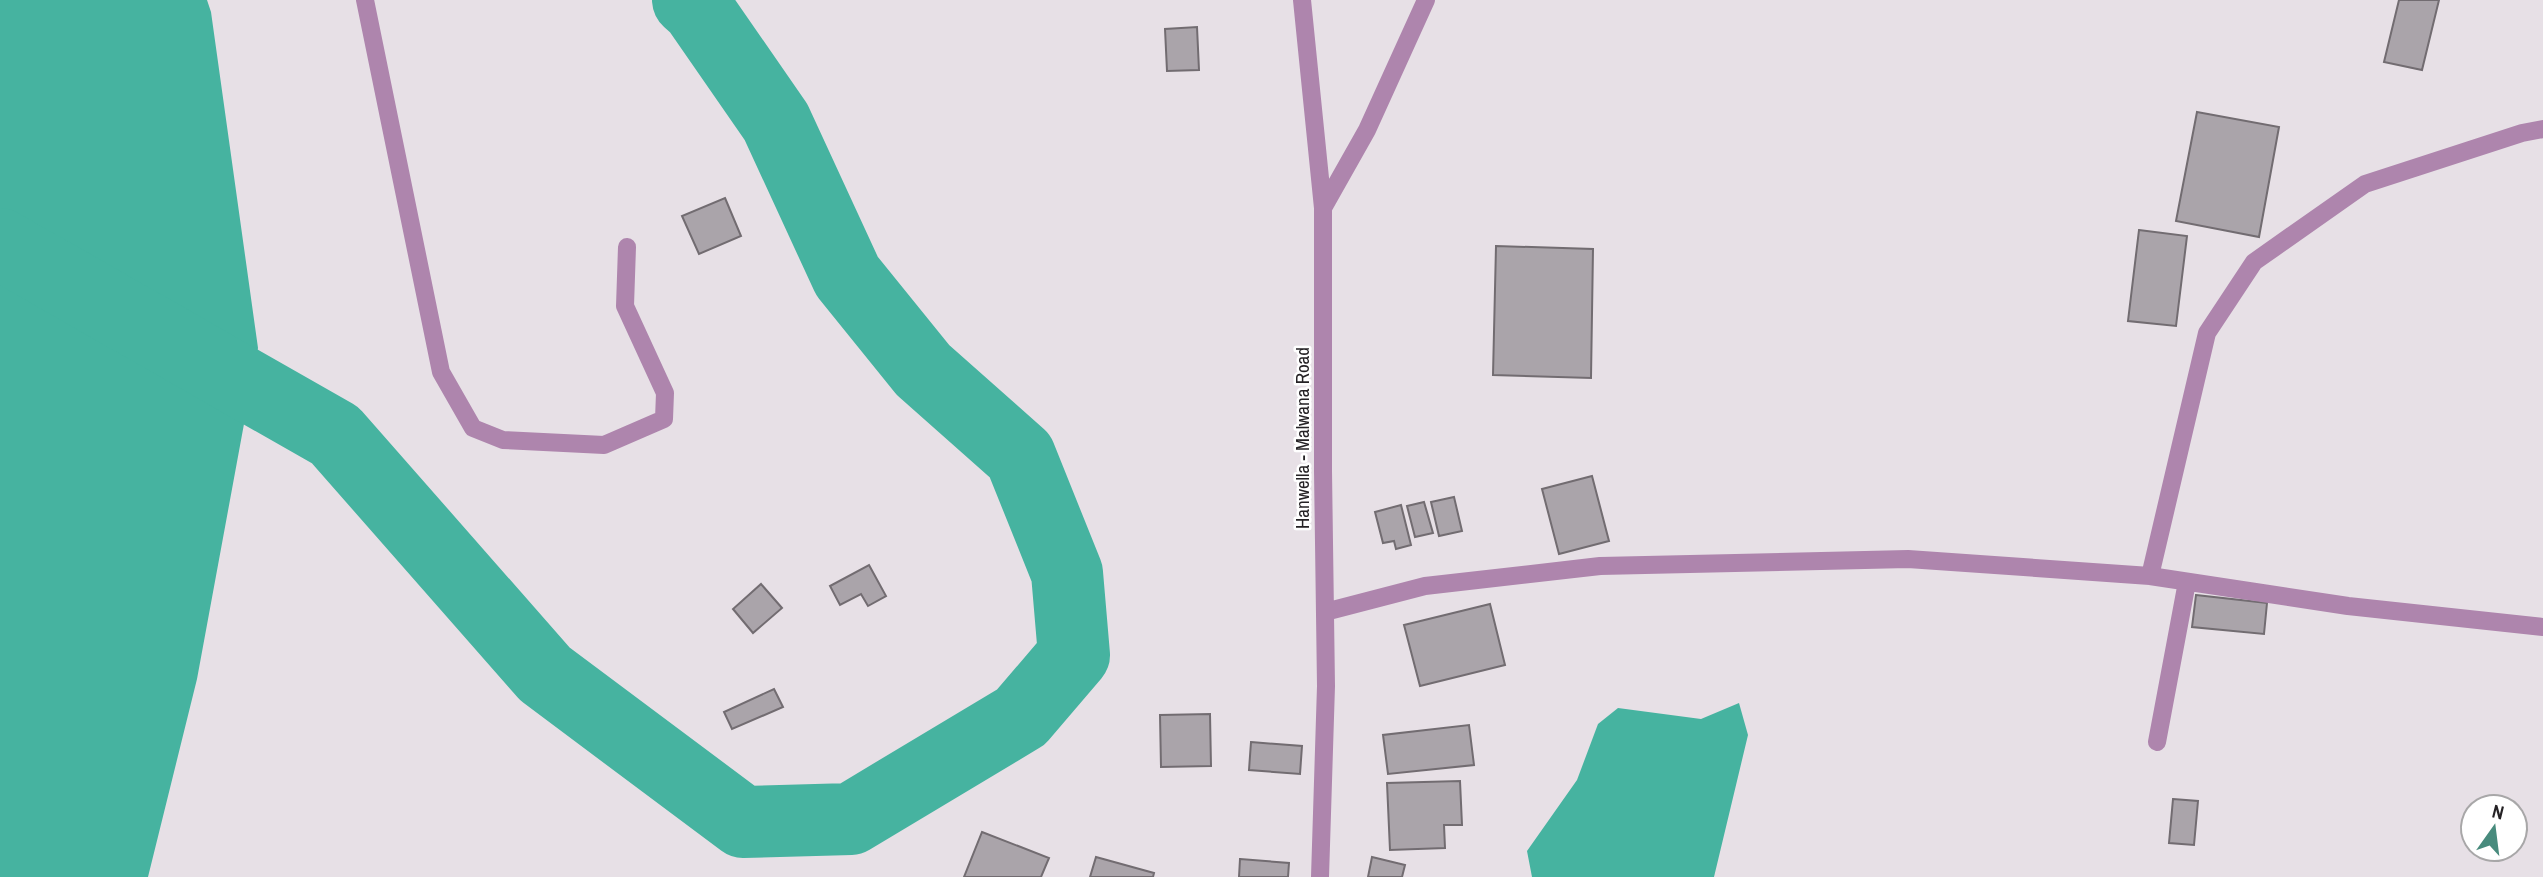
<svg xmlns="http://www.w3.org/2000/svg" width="2543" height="877" viewBox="0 0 2543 877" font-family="'Archivo Narrow',sans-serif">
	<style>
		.water { fill: #46b3a0 }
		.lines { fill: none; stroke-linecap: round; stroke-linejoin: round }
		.river { stroke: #46b3a0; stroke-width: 72 }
		.building { fill: #aaa4aa; stroke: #726c71; stroke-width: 2 }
		.minor { stroke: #ae85ad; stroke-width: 18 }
		.labels { text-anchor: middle; stroke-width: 5; stroke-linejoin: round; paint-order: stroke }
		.street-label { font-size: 19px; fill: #252225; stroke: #fff }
	</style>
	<rect width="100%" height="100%" fill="#e7e0e6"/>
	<!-- water -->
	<path class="water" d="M0 0H207L211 12 258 348 197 679 148 877H0Z
		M1739 703 1748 735 1714 877H1532L1527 851 1577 780 1598 724 1618 708 1701 719Z"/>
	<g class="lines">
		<!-- river -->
		<path class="river" d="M0 244 335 435 545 674 743 822 851 819 1021 717 1074 655 1067 573 1020 456 923 370 847 276 776 122 697 8 688 0"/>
	</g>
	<!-- building -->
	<path class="building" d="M2399 0H2439L2422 70 2384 62Z
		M1197 27 1199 70 1167 71 1165 29Z
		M2197 112 2279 127 2259 237 2176 221Z
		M725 198 741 236 699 254 682 216Z
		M2139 230 2187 236 2176 326 2128 321Z
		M1496 246 1593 249 1591 378 1493 375Z
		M1592 476 1609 541 1559 554 1542 489Z
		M1454 497 1462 531 1439 536 1431 502Z
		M1424 502 1433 533 1415 537 1407 506Z
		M1401 505 1411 545 1396 549 1394 541 1383 543 1375 512Z
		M869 565 886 596 868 606 861 594 840 605 830 586Z
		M761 584 782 608 753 633 733 609Z
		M2196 595 2267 603 2264 634 2192 627Z
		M1490 604 1505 665 1420 686 1404 625Z
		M774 689 783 707 732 729 724 712Z
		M1210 714 1211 766 1161 767 1160 715Z
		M1469 725 1474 765 1388 774 1383 735Z
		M1251 742 1302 746 1300 774 1249 770Z
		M1460 781 1462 825H1444L1445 848 1390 850 1387 783Z
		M2173 799 2198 801 2194 845 2169 843Z
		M982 832 1049 858 1041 877H964Z
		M1096 857 1154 873 1153 877H1090Z
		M1372 857 1405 865 1402 877H1368Z
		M1240 859 1289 863 1288 877H1239Z"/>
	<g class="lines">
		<!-- minor -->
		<path class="minor" d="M365 0 441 372 473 428 503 440 604 445 664 419 665 393 625 306 627 247
			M1302 0 1323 208V471L1326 686 1320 877
			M1323 208 1367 130 1426 0
			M2150 576 2207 333 2254 262 2365 184 2522 133 2543 129
			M1325 612 1425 586 1600 566 1908 559 2150 576 2348 606 2543 627
			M2157 742 2187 582"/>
	</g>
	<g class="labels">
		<!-- street labels -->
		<g class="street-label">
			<text transform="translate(1302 438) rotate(-90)" y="7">Hanwella - Malwana Road</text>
		</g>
	</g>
	<!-- north arrow -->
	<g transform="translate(2494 828) rotate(14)"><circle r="33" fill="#ffffff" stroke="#a8a7a8" stroke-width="2"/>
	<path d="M0-5L12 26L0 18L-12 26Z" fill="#488b7d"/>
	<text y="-10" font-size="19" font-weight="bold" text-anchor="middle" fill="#252225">N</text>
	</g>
</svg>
